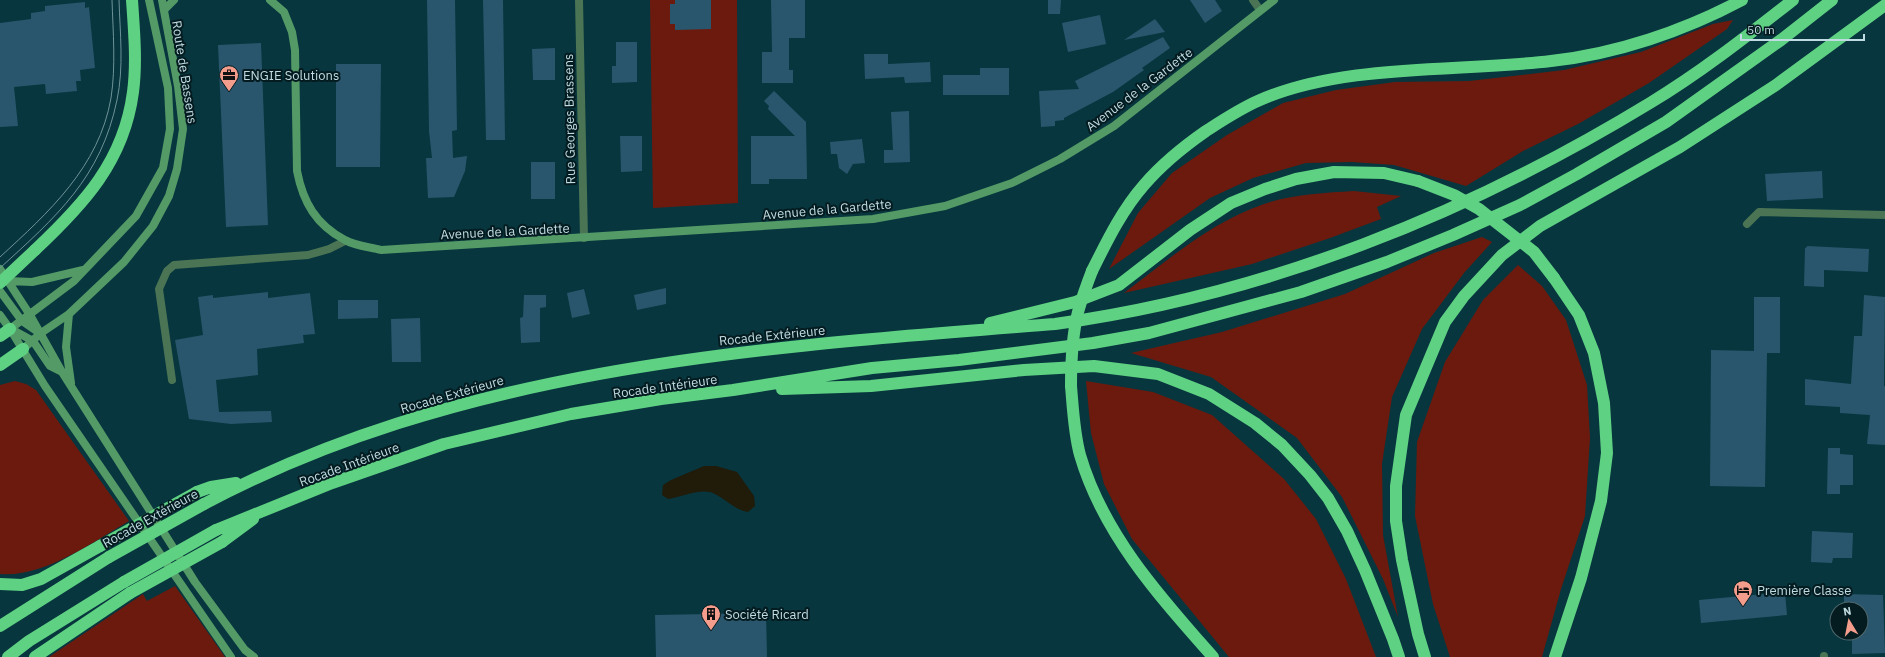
<svg xmlns="http://www.w3.org/2000/svg" width="1885" height="657" viewBox="0 0 1885 657" font-family="'IBM Plex Sans',sans-serif">
	<style>
		.green { fill: #6d1a0e }
		.water { fill: #211b0a }
		.building { fill: #29566c }
		.lines { fill: none; stroke-linecap: round; stroke-linejoin: round }
		.street { stroke: #4a7454; stroke-width: 8 }
		.secondary { stroke: #549a67; stroke-width: 8 }
		.highway { stroke: #5fd183; stroke-width: 12 }
		.tram { stroke: #6e9399; stroke-width: 1 }
		.highway-bridge { stroke: #5fd183; stroke-width: 12 }
		.labels { text-anchor: middle; stroke-width: 4; stroke-linejoin: round; paint-order: stroke }
		.street-label { font-size: 13px; fill: #c0dce2; stroke: #041b20 }
		.poi-label { font-size: 13px; fill: #c0dce2; stroke: #041b20; text-anchor: start }
	</style>
	<rect width="100%" height="100%" fill="#07363e"/>
	<!-- green -->
	<path class="green" d="M650 0H737L738 203 653 208Z
		M1733 20 1727 29 1649 83 1578 124 1523 151 1466 186 1394 165 1352 162 1306 163 1253 178 1210 198 1109 269 1138 213 1172 173 1227 135 1283 103 1336 90 1395 82 1469 81 1564 70 1641 52 1713 24Z
		M1354 191 1401 196 1377 207 1381 219 1330 238 1252 264 1124 293C1168 260 1211 222 1264 204 1293 194 1324 193 1354 191Z
		M1482 237 1492 242 1464 273 1422 329 1392 397 1382 464 1383 535 1398 617 1383 579 1342 497 1297 438 1211 377 1131 353 1222 332 1345 294 1434 253Z
		M1518 265 1542 286 1566 320 1587 385 1590 438 1585 516 1561 589 1542 657H1450L1433 604 1415 516 1417 442 1445 362 1483 300Z
		M15 381 26 384 36 390 129 521C93 542 43 578 0 574V385Z
		M1086 381 1153 392 1212 415 1284 479 1316 519 1346 579 1376 657H1229L1132 539 1104 484 1091 433Z
		M175 586 225 657H49L143 594 147 601Z"/>
	<!-- water -->
	<path class="water" d="M704 466H716L737 472 754 496 755 506 748 512C735 510 727 500 715 494 702 487 682 497 668 499L662 495 663 485 671 480Z"/>
	<!-- building -->
	<path class="building" d="M427 0H455L457 130 452 131 453 158 467 156 465 171 454 197 428 198 426 158H432L429 131Z
		M483 0H503L505 140H486Z
		M675 0H711V29L675 30V24H670V4H675Z
		M771 0H805V38H789V70H793V83H762V52H772Z
		M1048 0H1061L1060 14H1048Z
		M1190 0H1215L1222 11 1205 23Z
		M85 2V8L89 7 95 68 80 70 81 81H76L77 91 46 94 45 84 14 87 18 126 0 127V23L31 19V13L45 11V6Z
		M1100 15 1106 44 1068 52 1062 23Z
		M1155 19 1165 32 1124 40Z
		M1163 37 1170 48 1142 68 1144 70 1113 92 1064 118V120L1055 121V126L1041 127 1039 91 1079 89 1075 81Z
		M616 42H637V82L612 83V66H616Z
		M261 43 268 225 226 227 218 45Z
		M555 48V80H533L532 49Z
		M864 54H888V64L930 62 931 82 905 83 904 77 865 79Z
		M336 64H381L380 167H336Z
		M980 68H1009V95H943V75H980Z
		M774 91 806 122 807 179H769V184H751V136H795L768 109 769 106 764 101Z
		M909 111 910 162 884 163V150H893L891 112Z
		M620 136H642V171L621 172Z
		M862 139 865 163 853 164 847 174 839 168 837 154H831L830 142Z
		M531 162H555V199H531Z
		M1822 171 1823 198 1767 201 1765 174Z
		M1807 246 1869 249 1868 272 1824 270V287L1804 286 1805 248 1807 247Z
		M666 288V304L637 310 634 295Z
		M584 289 590 314 572 318 567 293Z
		M268 292V298L310 293 315 334 303 335 304 343 257 349 258 375 216 380 219 412 271 411 272 422 231 424 189 419 175 340 203 335 198 297 213 295V298Z
		M524 295H546V307L540 308V342L521 343 520 318 523 317Z
		M1864 295 1885 297 1884 386H1885V445L1867 444 1870 415 1840 413V407L1805 405V379L1851 384 1854 336H1862Z
		M1754 297H1780V353H1767L1765 487 1710 486 1711 350 1754 351Z
		M338 300H378V318L338 319Z
		M420 318 421 362H392L391 319Z
		M1828 448H1840V454L1853 455V485H1840V494H1827Z
		M1812 531 1853 533 1852 558H1833L1832 563 1811 562Z
		M1785 592 1787 615 1701 623 1699 600Z
		M1844 594 1883 595 1885 653 1852 654V634H1861V609H1844Z
		M766 613 767 657H656L655 615Z"/>
	<g class="lines">
		<!-- street -->
		<path class="street" d="M579 0 584 238
			M1253 0 1260 10
			M1747 224 1759 212 1885 215
			M172 380 159 289 167 271 174 265 308 255 329 249 345 241
			M1824 656V657"/>
		<!-- secondary -->
		<path class="secondary" d="M270 0 284 12 292 32 295 50 297 171C303 202 316 225 345 240 355 246 370 247 381 250L873 219 945 206 1012 183 1060 159 1114 126 1274 0
			M164 10 174 0
			M0 269 30 315 62 372 195 582 245 650 254 657
			M8 281 32 282 83 270
			M0 291 22 321 38 332
			M69 314 66 347 71 383
			M0 315 10 329 45 386 231 657
			M10 329 74 281 136 216 163 168 170 129 168 88 149 0
			M11 329 33 341 50 366 62 372
			M23 349 41 333 69 314 124 262 153 226 169 196 177 169 183 129 178 86 162 0"/>
		<!-- highway -->
		<path class="highway" d="M35 250C84 204 124 161 133 92 137 62 134 30 132 0
			M1092 271C1107 241 1122 210 1144 185 1162 164 1183 147 1206 131 1223 120 1241 108 1260 100 1345 63 1459 72 1551 61 1616 54 1684 31 1742 0
			M1554 278 1579 315 1594 353 1604 403 1607 453 1601 501 1581 578 1555 657
			M990 323 1075 302 1119 285 1190 230 1231 203 1265 189 1296 179 1334 172 1384 173 1418 181
			M0 336 10 329
			M0 365 23 349
			M1071 386C1073 409 1074 433 1080 455 1103 534 1160 597 1213 657
			M782 389 871 386 1024 370 1094 366 1158 374 1209 394 1255 423 1282 445 1310 475 1328 498 1347 531 1365 570 1393 639 1399 657
			M197 492 211 487 236 483
			M204 504C466 365 765 347 1055 324 1266 295 1468 214 1650 103 1700 73 1747 36 1793 0
			M216 530 332 483 444 444 571 414 661 399 733 390 872 368 959 360 1093 343 1149 333 1301 292 1387 262 1453 235 1520 205 1577 174 1666 122 1781 40 1832 0
			M222 542 253 519
			M0 584 22 585 41 579 100 546
			M0 626 109 557
			M8 657 29 641 124 582
			M35 657 130 593
			M1425 657 1418 634 1402 560 1396 521V486L1406 415 1445 322 1464 296 1502 255 1540 226 1680 147 1776 85 1885 5"/>
		<!-- tram -->
		<path class="tram" d="M0 257C49 212 99 167 111 98 116 66 113 32 112 0
			M0 268C56 217 101 178 117 100 124 67 120 33 119 0"/>
		<!-- highway-bridge -->
		<path class="highway-bridge" d="M1418 181 1454 195 1479 209 1534 252 1554 278
			M0 283 35 250
			M1071 386C1071 361 1072 336 1078 312 1082 298 1087 284 1092 271
			M100 546 197 492
			M109 557 204 504
			M124 582 216 530
			M130 593 222 542"/>
	</g>
	<!-- icons -->
	<defs>
		<symbol id="office-pin" viewBox="-11 -11 22 30"><path d="M0 17L-7.5 6A9.5 9.5 0 1 1 7.5 6Z" fill="#f49d8c" stroke="#041b20"/><path d="M-6-3h4V-5.5h4V-3h4V5H-6ZM-1-4.5V-3h2v-1.5ZM-6 0V1H6V0Z" fill="#111"/></symbol>
		<symbol id="hotel-pin" viewBox="-11 -11 22 30"><path d="M0 17L-7.5 6A9.5 9.5 0 1 1 7.5 6Z" fill="#f49d8c" stroke="#041b20"/><path d="M-6-4.5h1.5V1H6V5H4.5V3h-9V5H-6ZM-4 0a1.8 1.8 0 1 1 3.6 0ZM.5 0V-2.5h3Q6-2.5 6 0Z" fill="#111"/></symbol>
		<symbol id="building-pin" viewBox="-11 -11 22 30"><path d="M0 17L-7.5 6A9.5 9.5 0 1 1 7.5 6Z" fill="#f49d8c" stroke="#041b20"/><path d="M-4-6H4V6H1V3H-1V6H-4ZM-2.5-4.3h1.7v1.8h-1.7ZM.8-4.3h1.7v1.8H.8ZM-2.5-1h1.7V.8h-1.7ZM.8-1h1.7V.8H.8Z" fill="#111"/></symbol>
	</defs>
	<g fill-rule="evenodd">
		<use href="#office-pin" x="218" y="64" width="22" height="30"/>
		<use href="#hotel-pin" x="1732" y="579" width="22" height="30"/>
		<use href="#building-pin" x="700" y="603" width="22" height="30"/>
	</g>
	<g class="labels">
		<!-- street labels -->
		<g class="street-label">
			<text transform="translate(185 72) rotate(81)" y="5">Route de Bassens</text>
			<text transform="translate(1139 89) rotate(-37)" y="5">Avenue de la Gardette</text>
			<text transform="translate(569 119) rotate(-91)" y="5">Rue Georges Brassens</text>
			<text transform="translate(827 209) rotate(-5)" y="5">Avenue de la Gardette</text>
			<text transform="translate(505 231) rotate(-3)" y="5">Avenue de la Gardette</text>
			<text transform="translate(772 335) rotate(-6)" y="5">Rocade Extérieure</text>
			<text transform="translate(665 386) rotate(-8)" y="5">Rocade Intérieure</text>
			<text transform="translate(452 394) rotate(-16)" y="5">Rocade Extérieure</text>
			<text transform="translate(349 464) rotate(-20)" y="5">Rocade Intérieure</text>
			<text transform="translate(150 518) rotate(-29)" y="5">Rocade Extérieure</text>
		</g>
		<!-- poi labels -->
		<g class="poi-label">
			<text x="243" y="80">ENGIE Solutions</text>
			<text x="1757" y="595">Première Classe</text>
			<text x="725" y="619">Société Ricard</text>
		</g>
	</g>
	<!-- north arrow -->
	<g transform="translate(1849 621) rotate(350)"><circle r="19" fill="#041b20" stroke="#4f686e"/>
	<path d="M0-3L7 15L0 10L-7 15Z" fill="#f49d8c"/>
	<text y="-6" font-size="11" font-weight="bold" text-anchor="middle" fill="#c0dce2">N</text>
	</g>
	<!-- scale -->
	<path d="M1741 34v6h123v-6" fill="none" stroke="#c0dce2" stroke-width="2"/>
	<text x="1747" y="34" font-size="12" fill="#c0dce2" stroke="#041b20" stroke-width="3" paint-order="stroke">50 m</text>
</svg>
